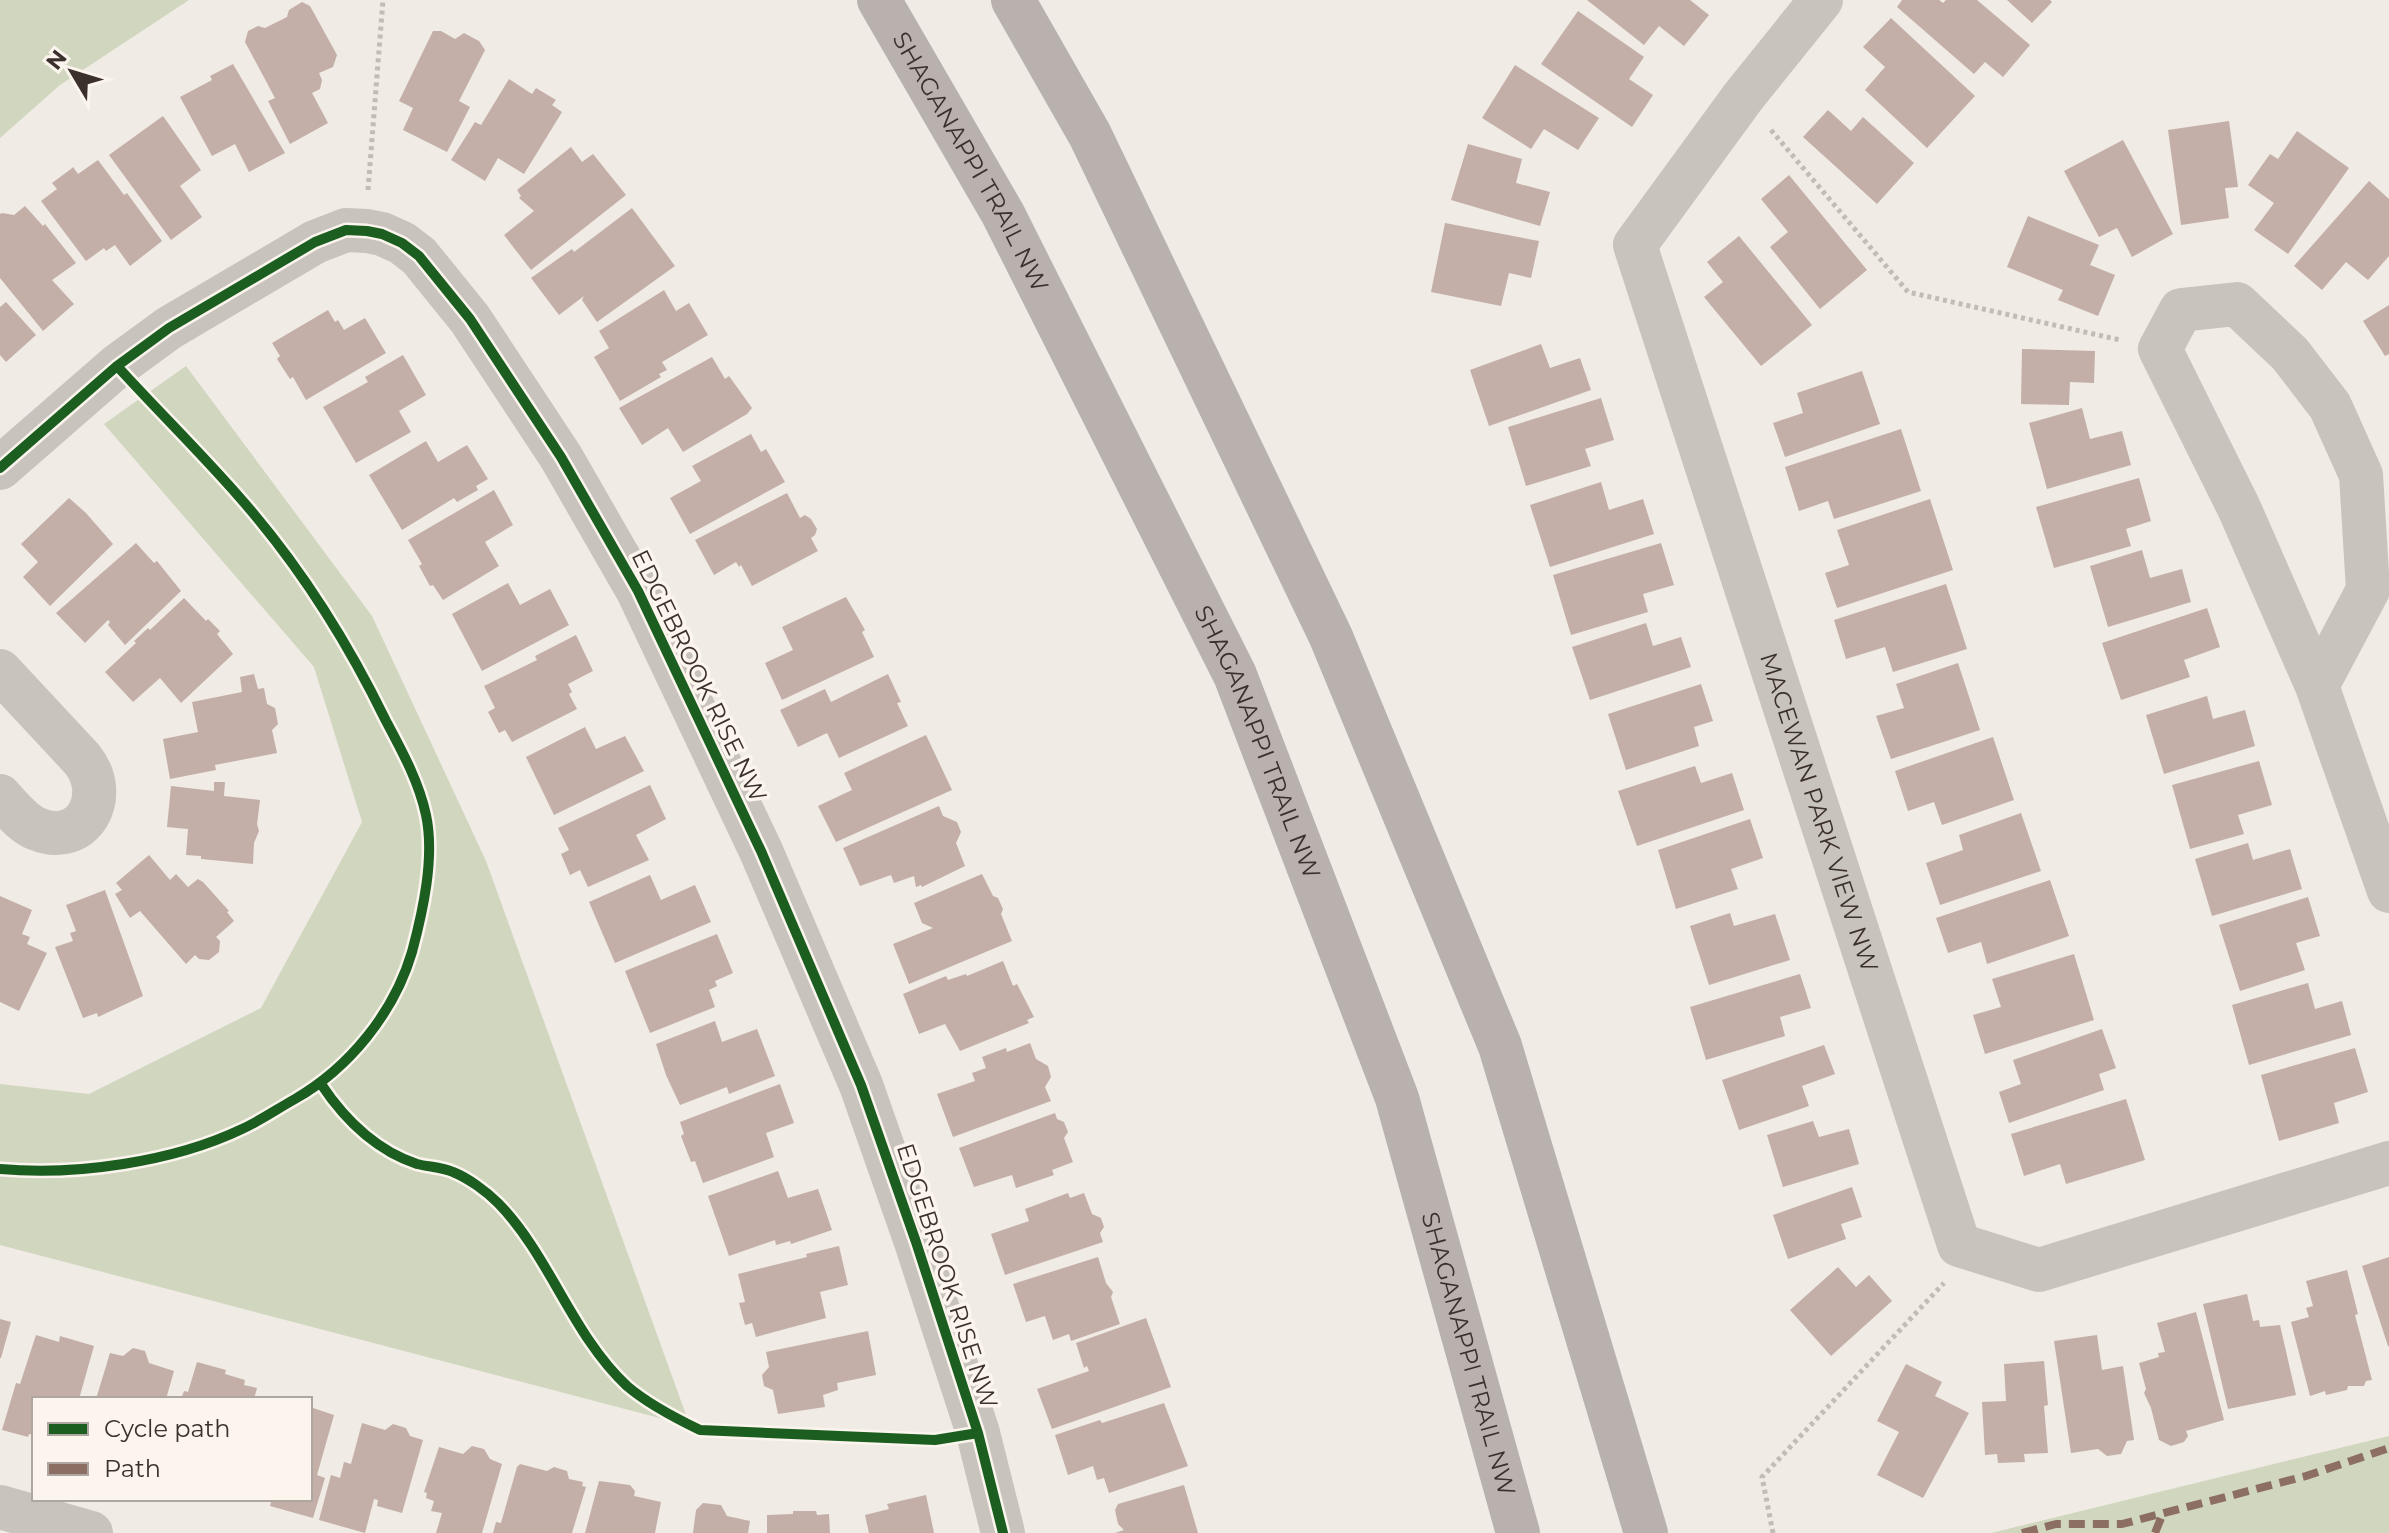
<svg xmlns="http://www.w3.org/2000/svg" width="2389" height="1533" viewBox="0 0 2389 1533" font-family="Montserrat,sans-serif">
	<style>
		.green { fill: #d1d6bf }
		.building { fill: #c3afa7 }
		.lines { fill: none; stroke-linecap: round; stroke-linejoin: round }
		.path { stroke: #c2bbb6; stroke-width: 5; stroke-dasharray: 4 4; stroke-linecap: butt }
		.minor { stroke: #c9c3be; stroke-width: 44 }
		.primary { stroke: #b8b1ad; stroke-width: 44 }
		.quiet { stroke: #8d6e63; stroke-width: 8; stroke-dasharray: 16 8; stroke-linecap: butt }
		.cycleway-casing { stroke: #fbf5ee; stroke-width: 15 }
		.cycleway { stroke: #1b5e20; stroke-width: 10 }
		.labels { text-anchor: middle; stroke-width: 7; stroke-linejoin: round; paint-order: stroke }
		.street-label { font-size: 24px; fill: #3b302b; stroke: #fbf5ee }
	</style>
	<rect width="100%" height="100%" fill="#f0ebe5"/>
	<!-- green -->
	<path class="green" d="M0 0H189L60 85 0 138Z
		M186 366 372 616 486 861 690 1426 0 1245V1084L89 1094 261 1008 362 822 314 667 104 424Z
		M2389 1436V1533H1990H1991Z"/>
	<!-- building -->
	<path class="building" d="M1587 0H1690L1709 15 1684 46 1659 26 1644 45Z
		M1902 0H1939L1943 3 1946 0H1977L2030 45 2003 77 1985 62 1974 74 1897 7Z
		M2007 0H2050L2052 2 2032 23Z
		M302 2 310 6 337 55 333 67 319 73 322 80 320 89 312 93 328 123 290 144 268 101 275 98 245 42 248 31 258 26 265 28 287 17 289 10Z
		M1578 11 1644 57 1629 79 1653 95 1632 127 1541 64Z
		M1891 18 1975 96 1927 148 1865 90 1885 67 1863 47Z
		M433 31H441L455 39 464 33 479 41 485 50 459 101 470 107 447 152 403 130 413 108 399 101Z
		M233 64 285 153 249 172 235 144 212 156 180 97 212 80 210 76Z
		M1515 65 1599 118 1578 150 1544 129 1531 149 1482 118Z
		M509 79 532 94 536 88 556 100 552 105 562 112 524 174 498 158 485 181 451 160 475 122 481 125Z
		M1828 110 1851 131 1863 117 1914 163 1877 204 1803 137Z
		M163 116 201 170 180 186 202 217 171 240 109 155Z
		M2229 121 2238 187 2225 188 2229 218 2181 225 2168 130Z
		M2297 131 2349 168 2288 254 2254 230 2274 203 2248 185 2270 154 2278 159Z
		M2123 140 2173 234 2132 257 2117 228 2099 237 2064 171Z
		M1468 144 1522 159 1516 183 1550 192 1540 226 1451 200Z
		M571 147 582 162 593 154 626 195 531 270 504 235 534 211 519 198 521 196 517 190Z
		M98 160 124 195 127 193 162 241 130 266 115 245 106 251 104 248 86 261 41 201 57 189 52 183 71 169 73 167 78 174Z
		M1789 175 1867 270 1820 309 1770 247 1788 232 1761 199Z
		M2369 181 2389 199V256L2368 280 2346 262 2322 290 2294 266Z
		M25 206 43 226 45 224 76 263 52 280 74 304 43 331 0 278V214L2 213 14 215Z
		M632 208 675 266 597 322 582 300 584 296 559 315 531 278 572 249 574 252Z
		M2028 216 2099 245 2090 265 2115 275 2098 316 2058 300 2063 290 2007 267Z
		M1445 223 1539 241 1531 278 1509 273 1501 306 1431 292Z
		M1739 236 1812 325 1761 366 1704 297 1723 282 1707 262Z
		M664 290 676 311 689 303 708 335 662 362 667 370 659 374 661 377 620 401 594 357 609 348 599 331Z
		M6 302 36 335 6 362 0 355V307Z
		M2389 305V354L2385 356 2363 321Z
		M328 310 335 322 338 320 344 330 365 318 386 353 306 400 293 377 290 379 277 359 280 356 272 343Z
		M1541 344 1550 368 1580 358 1591 390 1489 426 1470 370Z
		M2022 349 2095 351 2094 383 2070 382 2069 405 2021 404Z
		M403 355 426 395 399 411 411 432 356 463 323 407 368 382 365 377Z
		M712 357 725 379 729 376 752 408 747 414 683 452 668 428 642 445 619 408Z
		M1862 371 1880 424 1785 457 1773 423 1803 413 1797 393Z
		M1601 398 1614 440 1585 449 1591 466 1526 486 1508 427Z
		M2082 408 2090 439 2122 431 2131 465 2047 489 2029 423Z
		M1901 429 1921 491 1834 519 1828 501 1799 511 1785 467Z
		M751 434 761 452 766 449 785 482 690 534 670 498 701 481 692 466Z
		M426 441 438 462 467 445 488 479 476 486 478 490 457 502 454 498 402 530 369 475Z
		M2139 478 2151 521 2126 529 2131 546 2054 568 2036 507Z
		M1601 482 1609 510 1643 499 1654 534 1550 567 1530 505Z
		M494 490 513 525 485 542 499 566 443 600 433 585 430 586 419 566 422 564 408 540Z
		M787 493 800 518 805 515 811 519 817 529 815 535 811 538 818 551 752 586 741 565 739 567 736 562 714 575 695 540Z
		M69 498 86 513 113 544 50 606 23 577 38 562 21 544Z
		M1930 499 1953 570 1837 608 1825 573 1849 565 1837 530Z
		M136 543 154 563 157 561 181 591 125 645 108 625 110 622 108 620 85 643 56 613Z
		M1661 543 1674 585 1643 594 1648 612 1571 635 1553 575Z
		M2142 550 2150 578 2182 569 2191 602 2108 627 2090 566Z
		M508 583 520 605 550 589 569 625 482 671 452 614Z
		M1946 584 1967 649 1893 672 1885 647 1846 659 1834 620Z
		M846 597 865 630 862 632 874 657 782 700 765 663 793 650 782 627Z
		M184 598 206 621 208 619 220 631 217 634 233 654 181 703 160 678 133 702 105 672 136 643 134 641 148 628 150 630Z
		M2207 608 2220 647 2184 660 2190 677 2121 700 2102 643Z
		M1646 623 1653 646 1681 637 1691 667 1590 700 1572 647Z
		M576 635 593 671 568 684 572 692 569 694 577 709 512 742 505 730 499 733 488 712 495 708 484 686 537 660 535 656Z
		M1958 663 1980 730 1891 759 1876 716 1904 708 1896 684Z
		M254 674 258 689 264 688 267 704 275 708 278 724 272 730 277 753 215 765 216 770 170 779 163 739 198 732 192 702 242 692 240 677Z
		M888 674 901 702 897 703 908 726 839 758 827 733 798 747 780 710 825 689 831 702Z
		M1701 684 1713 721 1694 727 1699 746 1626 770 1608 714Z
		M2207 696 2213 719 2245 710 2255 746 2164 774 2146 715Z
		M585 727 596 749 625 736 644 771 554 815 526 757Z
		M926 735 952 790 836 842 818 806 852 790 844 773Z
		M1993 737 2014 800 1942 825 1934 802 1908 811 1895 771Z
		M2259 761 2272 805 2238 815 2244 834 2190 849 2172 785Z
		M1695 766 1701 783 1732 773 1744 810 1637 846 1618 791Z
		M214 782H225L224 796 260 800 257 824 259 831 254 843 253 864 201 859V856L186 855 188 829 167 827 171 786 214 791Z
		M650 785 666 819 636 835 649 860 588 887 580 870 570 875 561 854 569 850 558 828Z
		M939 806 943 816 957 822 961 832 956 843 965 866 922 887 921 885 916 887 914 876 894 883 891 875 860 886 843 848Z
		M2021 813 2041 871 1940 905 1926 863 1963 850 1959 835Z
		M1750 819 1763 858 1731 869 1738 889 1676 909 1658 850Z
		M2248 843 2253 860 2290 849 2302 889 2212 916 2195 859Z
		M149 855 170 880 176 874 188 887 198 879 203 882 229 911 227 912 234 921 216 937 220 941 219 952 209 960 199 959 195 955 186 964 140 911 130 918 115 894 122 890 116 883Z
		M982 874 993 896 998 898 1003 909 1001 914 1012 941 909 984 893 944 933 928 922 923 914 903Z
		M650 875 661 900 695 885 711 922 615 963 589 902Z
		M2050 880 2069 936 1987 964 1981 942 1948 953 1936 918Z
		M105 890 143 996 98 1017 97 1013 83 1018 55 947 73 941 70 933 76 931 66 905Z
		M0 896 32 910 22 934 30 937 27 944 47 953 19 1011 0 1002Z
		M2308 897 2320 936 2296 943 2305 970 2240 991 2219 925Z
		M1730 913 1734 926 1775 914 1790 960 1709 985 1690 926Z
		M717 934 733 973 715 981 717 986 709 990 715 1007 650 1033 625 971Z
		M2074 954 2094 1020 1985 1054 1973 1015 2001 1007 1992 979Z
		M1003 961 1013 986 1017 984 1034 1017 1027 1020 1029 1023 960 1051 945 1024 919 1034 903 994 946 976 948 980 966 974 967 976Z
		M1800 974 1811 1008 1780 1017 1785 1036 1706 1060 1690 1007Z
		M2308 983 2315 1009 2342 1001 2351 1035 2249 1065 2232 1005Z
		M715 1021 722 1042 757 1029 775 1076 729 1094 727 1087 680 1105 666 1075 656 1044Z
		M2102 1029 2116 1068 2099 1074 2104 1090 2009 1123 1999 1092 2021 1084 2013 1060Z
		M1030 1043 1036 1059 1048 1066 1051 1077 1045 1087 1051 1101 953 1137 937 1094 975 1081 972 1073 986 1068 982 1057 1006 1048 1007 1052Z
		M1824 1045 1835 1074 1802 1086 1809 1106 1739 1130 1722 1080Z
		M2355 1048 2368 1092 2334 1103 2339 1123 2279 1141 2261 1075Z
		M780 1084 794 1123 766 1133 774 1157 703 1183 695 1161 691 1162 681 1136 684 1134 680 1122Z
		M2126 1099 2145 1160 2066 1184 2060 1164 2024 1176 2011 1134Z
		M1055 1113 1057 1119 1064 1122 1068 1132 1064 1138 1073 1162 1052 1170 1054 1175 1016 1188 1012 1175 974 1187 959 1148Z
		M1813 1121 1819 1137 1849 1129 1859 1164 1783 1187 1767 1135Z
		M778 1171 788 1198 818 1189 832 1230 791 1244 790 1241 776 1245 775 1240 729 1256 708 1196Z
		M1852 1187 1862 1217 1841 1224 1846 1239 1788 1259 1773 1215Z
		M1068 1193 1070 1198 1084 1193 1092 1214 1101 1218 1104 1227 1100 1233 1103 1242 1005 1275 991 1234 1029 1221 1025 1209Z
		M839 1246 848 1285 820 1292 826 1318 756 1337 752 1323 745 1325 739 1303 745 1302 738 1274 807 1257 806 1254Z
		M1098 1257 1106 1283 1113 1292 1111 1297 1120 1324 1071 1341 1069 1334 1053 1340 1045 1316 1026 1322 1013 1284Z
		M2389 1257V1346H2388L2362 1266Z
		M1838 1267 1856 1287 1869 1275 1892 1301 1831 1356 1790 1310Z
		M2347 1270 2358 1314 2355 1315 2372 1380 2366 1381 2364 1386H2348L2347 1390 2326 1395 2325 1391 2310 1396 2291 1322 2309 1317 2306 1308 2313 1306 2306 1281Z
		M2247 1294 2253 1321 2259 1320 2260 1327 2280 1325 2296 1395 2228 1409 2203 1304Z
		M2196 1312 2224 1420 2186 1431 2188 1436 2184 1442 2171 1446 2159 1440 2151 1408 2144 1393 2146 1389 2139 1363 2159 1357 2158 1353 2165 1352 2157 1323Z
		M1146 1318 1171 1387 1052 1429 1037 1389 1089 1371 1087 1366 1084 1368 1076 1343Z
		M0 1319 11 1322 1 1358H0Z
		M868 1331 876 1375 837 1383 838 1390 823 1395 825 1407 778 1414 773 1390 764 1386 762 1375 769 1367 766 1352Z
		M36 1335 59 1342 60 1336 94 1346 79 1399H34V1435L29 1434 28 1437 2 1430 16 1383 20 1384Z
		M2097 1335 2102 1370 2123 1366 2134 1440 2127 1441 2121 1454 2107 1456 2098 1449 2071 1453 2054 1341Z
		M133 1348 145 1351 149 1363 174 1371 166 1399H96L110 1353 123 1356Z
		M2044 1361 2048 1405 2044 1406 2048 1453 2024 1454 2025 1462 1998 1463 1997 1454 1985 1455 1982 1402 2006 1401 2004 1364Z
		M197 1362 226 1370 225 1374 245 1380 244 1385 257 1388 254 1399H181L184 1391 188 1392Z
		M1906 1364 1942 1382 1935 1396 1969 1413 1923 1498 1877 1475 1899 1432 1877 1421Z
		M1164 1403 1188 1466 1109 1493 1104 1478 1097 1480 1093 1466 1068 1475 1055 1435 1100 1420 1102 1423Z
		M310 1407 334 1415 317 1475 325 1478 313 1518 270 1506 272 1499H310Z
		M362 1423 385 1430 393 1424 406 1428 410 1436 423 1440 402 1513 377 1506 378 1500 374 1499 365 1533 319 1520 331 1475 340 1478 344 1462 351 1464Z
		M472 1446 484 1449 490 1459 502 1464 482 1533H436L442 1513 431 1511 434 1501 426 1498 427 1493 424 1492 439 1447 463 1454Z
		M520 1464 547 1471 554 1467 567 1471 569 1479 583 1482 582 1486 586 1487 572 1533H493L496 1522 501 1523 517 1467Z
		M599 1481 630 1485 635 1491 634 1496 661 1502 655 1533H585Z
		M1184 1485 1198 1533H1115L1124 1530 1118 1524 1115 1510 1118 1504Z
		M926 1495 934 1533H869L865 1515 889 1509 887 1504Z
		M703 1503 721 1505 727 1516 750 1521 748 1533H693L696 1510Z
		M793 1511H816L817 1515 829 1514 830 1533H767V1515L793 1514Z"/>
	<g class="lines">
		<!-- path -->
		<path class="path" d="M1771 130 1908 292 2120 340
			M368 190 383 0
			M1773 1533 1762 1477 1944 1283"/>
		<!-- minor -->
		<g class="minor">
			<path id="s1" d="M1821 0 1743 97 1635 245 1959 1245 2039 1270 2389 1163"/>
			<path d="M0 468 117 366 169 328 315 242 346 230 367 231 382 234 402 243 419 256 470 319 561 457 638 591 761 851 861 1085 916 1242 978 1433 1003 1533"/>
			<path d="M0 671 82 759C112 796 83 848 37 829 22 823 11 808 0 796"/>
			<path d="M2317 686 2368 590 2361 475 2330 406 2290 354 2237 304 2181 310 2160 349 2239 508 2317 686 2389 891"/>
			<path d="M0 1507 91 1533"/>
		</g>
		<!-- primary -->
		<g class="primary">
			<path id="s2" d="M879 0 1003 214 1235 675 1397 1098 1518 1533"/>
			<path d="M1013 0 1090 135 1331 637 1500 1046 1646 1533"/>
		</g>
		<!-- quiet -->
		<path class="quiet" d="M2022 1533 2056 1524H2122L2306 1476 2389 1448
			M2155 1533 2163 1513"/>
		<defs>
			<path id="cycleway" d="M0 468 117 366 169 328 315 242 346 230 367 231 382 234 402 243 419 256 470 319 561 457 638 591 761 851 861 1085 916 1242 978 1433 1003 1533
				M321 1084C345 1120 375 1150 417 1164 429 1167 442 1167 453 1172 468 1178 486 1191 498 1203 550 1256 572 1335 627 1386 648 1404 675 1418 700 1430L935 1440 978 1433
				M0 1169C75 1176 173 1162 242 1129 260 1121 277 1109 295 1099 349 1068 394 1013 412 952 423 911 435 857 426 815 419 782 402 751 386 721 348 643 299 565 241 499 201 453 158 411 117 366"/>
		</defs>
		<!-- cycleway casing -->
		<use href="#cycleway" class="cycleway-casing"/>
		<!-- cycleway -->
		<use href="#cycleway" class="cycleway"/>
	</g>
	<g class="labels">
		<!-- street labels -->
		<g class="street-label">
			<text dy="8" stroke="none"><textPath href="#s2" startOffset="186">SHAGANAPPI TRAIL NW</textPath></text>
			<text transform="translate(699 676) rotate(64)" y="8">EDGEBROOK RISE NW</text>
			<text dy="8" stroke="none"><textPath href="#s2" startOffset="834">SHAGANAPPI TRAIL NW</textPath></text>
			<text dy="8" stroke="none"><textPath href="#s1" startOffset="904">MACEWAN PARK VIEW NW</textPath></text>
			<text transform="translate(947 1276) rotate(72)" y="8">EDGEBROOK RISE NW</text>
			<text dy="8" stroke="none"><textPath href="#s2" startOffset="1482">SHAGANAPPI TRAIL NW</textPath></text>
		</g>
	</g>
	<!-- legend -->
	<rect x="32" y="1397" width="280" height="104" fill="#fbf5ee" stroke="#aea6a0" stroke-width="2"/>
	<rect x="48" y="1423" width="40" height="12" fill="#1b5e20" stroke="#aea6a0" stroke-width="2"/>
	<text x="104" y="1437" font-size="24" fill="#3b302b">Cycle path</text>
	<rect x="48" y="1463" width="40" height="12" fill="#8d6e63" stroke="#aea6a0" stroke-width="2"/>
	<text x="104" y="1477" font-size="24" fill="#3b302b">Path</text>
	<!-- north arrow -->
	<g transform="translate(72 72) rotate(308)" stroke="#fbf5ee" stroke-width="6" paint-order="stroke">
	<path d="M0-6L14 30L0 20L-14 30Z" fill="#3b302b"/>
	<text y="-12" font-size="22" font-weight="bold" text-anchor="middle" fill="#3b302b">N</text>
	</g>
</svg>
